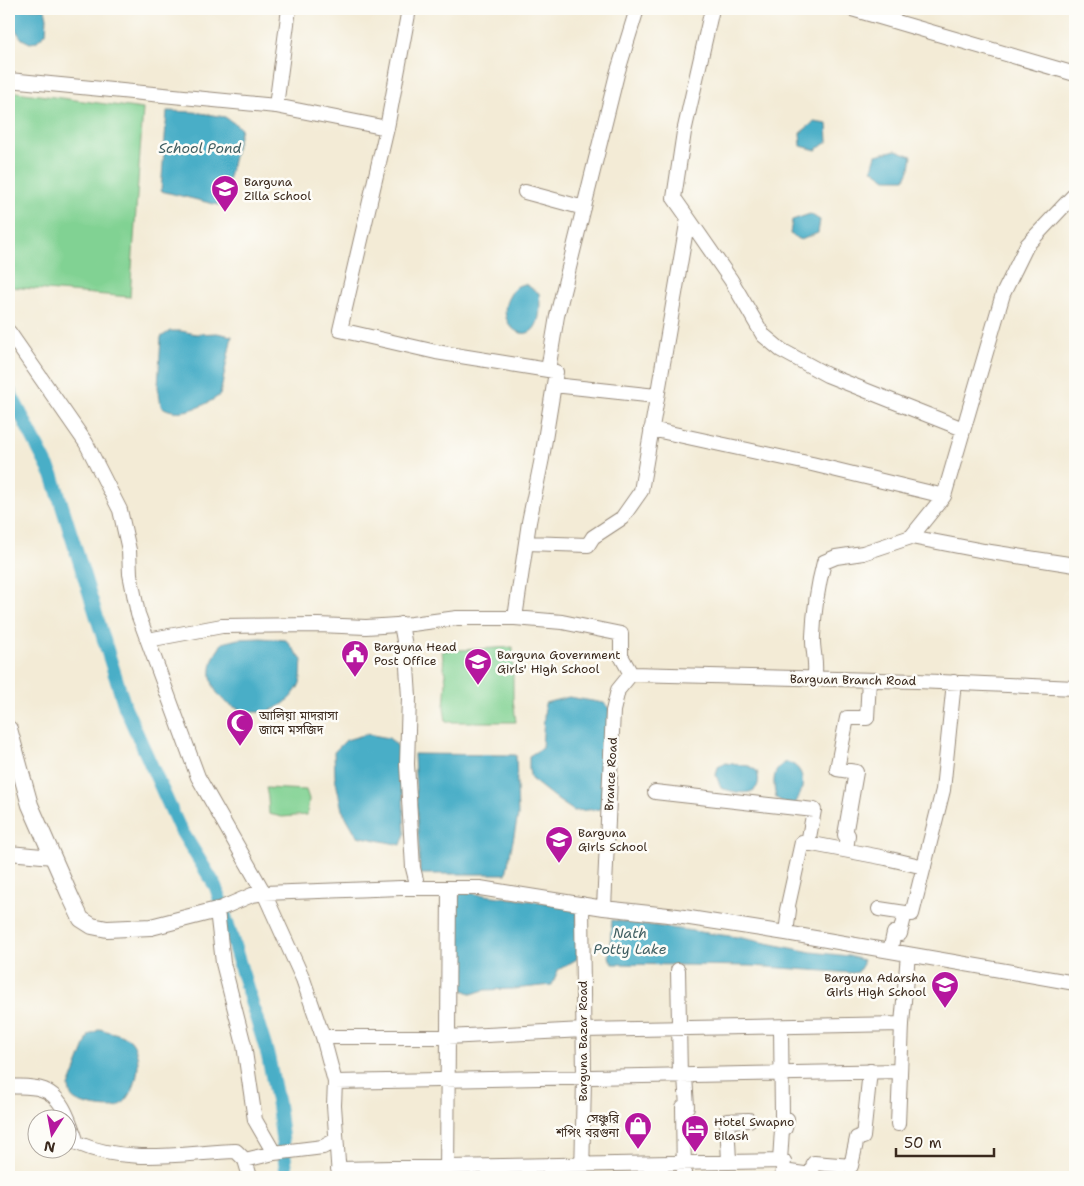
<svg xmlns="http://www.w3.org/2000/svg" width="1084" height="1186" viewBox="0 0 1084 1186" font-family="'Shantell Sans','Noto Sans Bengali',sans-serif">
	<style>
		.green { fill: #81d293; stroke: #5e7e58 }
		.water { fill: #48aec7; stroke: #426c72 }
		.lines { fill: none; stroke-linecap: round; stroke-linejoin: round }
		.canal { stroke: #48aec7; stroke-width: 14 }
		.minor-casing { stroke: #978a7a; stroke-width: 16 }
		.tertiary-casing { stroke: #978a7a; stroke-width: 18 }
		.minor { stroke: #fff; stroke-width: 14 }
		.tertiary { stroke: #fff; stroke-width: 16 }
		.labels { text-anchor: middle; stroke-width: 5; stroke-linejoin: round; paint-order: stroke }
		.poi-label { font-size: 12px; fill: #3b2a1e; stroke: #fdfcf7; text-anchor: start }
		.street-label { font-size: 12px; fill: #3b2a1e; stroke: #fdfcf7 }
		.water-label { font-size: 14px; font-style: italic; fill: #405f62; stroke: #fdfcf7 }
	</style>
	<rect width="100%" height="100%" fill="#fdfcf7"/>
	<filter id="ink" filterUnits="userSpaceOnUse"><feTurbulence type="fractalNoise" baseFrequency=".02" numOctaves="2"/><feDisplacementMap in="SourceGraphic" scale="10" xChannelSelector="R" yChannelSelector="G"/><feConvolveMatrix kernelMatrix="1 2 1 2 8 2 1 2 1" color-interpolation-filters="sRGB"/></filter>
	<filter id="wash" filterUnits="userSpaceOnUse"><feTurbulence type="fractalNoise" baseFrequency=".0096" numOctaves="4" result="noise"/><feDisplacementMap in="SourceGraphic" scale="20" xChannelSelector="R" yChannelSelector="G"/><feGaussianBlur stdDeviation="1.12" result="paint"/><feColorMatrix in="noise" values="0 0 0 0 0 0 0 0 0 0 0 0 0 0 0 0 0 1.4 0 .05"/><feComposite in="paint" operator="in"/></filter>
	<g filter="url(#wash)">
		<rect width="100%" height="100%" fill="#f3ebd6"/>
		<!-- green -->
		<path class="green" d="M9 91 143 109 130 297 10 287 9 284Z
			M513 647V699L516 722H446L444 707 446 682 442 651Z
			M266 788 306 790 309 799 307 815 282 817 269 814 268 798Z"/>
		<!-- water -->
		<path class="water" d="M11 9H45L47 18 46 33 36 42 30 43 22 39 12 25Z
			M167 111 194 112 225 117 241 128 222 206 161 191Z
			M814 122 827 124 828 141 816 150 801 146 800 133Z
			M896 150 912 156 910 168 905 179H886L872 169 876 155Z
			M810 214 820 220 818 233 801 240 790 234 792 220Z
			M525 284 539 293C548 361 488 330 510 295 514 288 517 285 525 284Z
			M170 331H181L196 334 217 333 232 336 220 395C205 406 178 419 161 406L158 387 161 337Z
			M261 638 286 640 302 660C301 667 302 676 300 683 299 687 296 690 294 693 266 733 195 705 214 657 216 652 220 648 222 643L238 639Z
			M569 697 604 703 609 708 608 765 601 809 574 811 559 801 531 779 529 770V756L542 748 545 703Z
			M367 734 389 738 401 749 405 834 401 845 357 836 342 810 335 777 334 752 346 740Z
			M414 754 516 755 518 816 506 874H420Z
			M787 762C808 768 805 791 794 805L786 804 776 798C773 783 771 769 787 762Z
			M725 763 749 766 757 771C765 799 738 794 721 788L716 775 718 767Z
			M461 892 573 906 577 911V959L558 970 552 985 513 989 484 990 472 994 461 989 456 982 457 900Z
			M612 920 737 937 811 952 849 956 863 960V964L858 972 853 973 752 966 613 964 610 960 609 955Z
			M100 1029C108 1032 123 1034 129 1039 146 1054 137 1099 117 1107 110 1110 81 1105 75 1100 70 1097 70 1092 69 1087L89 1035Z"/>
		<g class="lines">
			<!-- canal -->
			<path class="canal" d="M9 391 53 477 125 707 179 827 216 887 268 1056 278 1105 287 1177"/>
		</g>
	</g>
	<g filter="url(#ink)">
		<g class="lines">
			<defs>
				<path id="minor" d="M289 9 276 106 387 128
					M409 9 387 128 340 330 436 352 548 370 557 316 617 74 637 9
					M852 9 1075 74
					M9 80 276 106
					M525 192 584 208
					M688 218 731 280 763 335 781 350 827 375 963 429
					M9 332 86 443 120 510 129 550 130 574 138 614 198 777 264 893 303 979 323 1037 335 1082 334 1105 339 1177
					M554 385 656 396
					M651 429 812 464 944 496
					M911 537 984 551 1075 565
					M526 543 588 545 593 537 622 518 641 491 688 218 674 198 684 132 712 9
					M515 618 529 522 542 458 556 372 548 370
					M401 624 406 652 409 697 407 764 413 868 418 888
					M148 640 222 626 318 625 366 627 412 624 457 618H515L562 622 621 634V656L631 674
					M631 674 917 681 1075 688
					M814 679C818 665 812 651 813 636 814 611 818 585 824 562L836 557 863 553 911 537 944 496 1003 294 1027 245 1075 194
					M655 792 814 810 808 843
					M846 850 848 835H845L856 772 837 769 847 718H867L869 680
					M9 853 53 857
					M604 908 613 711 618 690 631 674
					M879 909 912 914 943 790 954 682
					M786 933 789 910H787L802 842 886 858 924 867
					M890 951 894 933 900 934 905 913
					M678 970 680 1076
					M323 1037H447L583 1030 902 1024
					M335 1082 900 1071
					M9 1086C19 1087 31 1086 41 1089 63 1095 70 1123 77 1143 127 1165 183 1153 236 1151L245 1160 250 1177
					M898 1124 902 1024 908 954
					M274 1153 255 1120 244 1045 223 963 217 910 252 895 264 893 401 888H480L604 908 677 916 786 933 1075 983
					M245 1160 274 1153 323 1147 336 1140
					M729 1161 727 1121 749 1120
					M780 1161 782 1129 785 1128 787 1119 782 1116 781 1027
					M338 1169 784 1161 782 1177
					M783 1171 811 1175 814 1163 851 1166 857 1138 863 1137 870 1071
					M447 1177 449 888
					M582 1177 584 1078 582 904
					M684 1177 683 1107H687L685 1076"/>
				<path id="tertiary" d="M9 729 30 805 71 898 81 919 92 926 107 929 151 927 217 910"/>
			</defs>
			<!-- minor casing -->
			<use href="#minor" class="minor-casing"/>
			<!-- tertiary casing -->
			<use href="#tertiary" class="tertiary-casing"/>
			<!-- minor -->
			<use href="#minor" class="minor"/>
			<!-- tertiary -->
			<use href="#tertiary" class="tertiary"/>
		</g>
	</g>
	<!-- icons -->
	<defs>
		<symbol id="university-pin" viewBox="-11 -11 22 30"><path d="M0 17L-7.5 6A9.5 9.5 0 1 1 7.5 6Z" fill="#b5179e" stroke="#fdfcf7"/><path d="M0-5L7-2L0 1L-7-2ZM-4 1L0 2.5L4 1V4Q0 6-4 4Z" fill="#fff"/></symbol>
		<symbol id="civic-pin" viewBox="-11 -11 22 30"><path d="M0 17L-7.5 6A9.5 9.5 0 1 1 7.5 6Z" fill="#b5179e" stroke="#fdfcf7"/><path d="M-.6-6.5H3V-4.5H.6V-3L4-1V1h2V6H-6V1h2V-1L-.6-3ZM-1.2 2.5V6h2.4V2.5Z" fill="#fff"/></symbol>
		<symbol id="mosque-pin" viewBox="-11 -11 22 30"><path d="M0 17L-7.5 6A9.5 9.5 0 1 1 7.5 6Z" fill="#b5179e" stroke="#fdfcf7"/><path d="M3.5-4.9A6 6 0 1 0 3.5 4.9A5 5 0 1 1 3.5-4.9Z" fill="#fff"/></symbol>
		<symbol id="school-pin" viewBox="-11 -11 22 30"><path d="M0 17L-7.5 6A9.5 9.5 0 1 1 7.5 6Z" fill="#b5179e" stroke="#fdfcf7"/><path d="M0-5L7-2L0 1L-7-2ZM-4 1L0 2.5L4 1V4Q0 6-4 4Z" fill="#fff"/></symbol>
		<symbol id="shop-pin" viewBox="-11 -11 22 30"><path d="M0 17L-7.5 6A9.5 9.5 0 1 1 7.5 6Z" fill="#b5179e" stroke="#fdfcf7"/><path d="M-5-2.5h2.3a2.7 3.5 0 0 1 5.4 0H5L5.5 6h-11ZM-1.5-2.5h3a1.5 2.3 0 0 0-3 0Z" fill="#fff"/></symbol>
		<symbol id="hotel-pin" viewBox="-11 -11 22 30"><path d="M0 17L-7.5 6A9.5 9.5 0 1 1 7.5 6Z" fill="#b5179e" stroke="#fdfcf7"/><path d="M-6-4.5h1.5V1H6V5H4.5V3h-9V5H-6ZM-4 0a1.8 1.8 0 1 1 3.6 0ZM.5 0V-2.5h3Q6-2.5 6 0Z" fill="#fff"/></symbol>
	</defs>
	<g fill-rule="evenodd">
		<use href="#university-pin" x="209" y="173" width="32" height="43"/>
		<use href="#civic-pin" x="339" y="638" width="32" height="43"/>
		<use href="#university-pin" x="462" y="646" width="32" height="43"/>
		<use href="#mosque-pin" x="224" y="707" width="32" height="43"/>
		<use href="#school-pin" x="543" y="824" width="32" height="43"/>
		<use href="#university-pin" x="929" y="969" width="32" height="43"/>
		<use href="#shop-pin" x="622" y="1110" width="32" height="43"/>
		<use href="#hotel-pin" x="679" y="1113" width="32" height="43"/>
	</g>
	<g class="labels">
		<!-- poi labels -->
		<g class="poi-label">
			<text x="244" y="186">Barguna<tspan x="244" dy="14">Zilla School</tspan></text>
			<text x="374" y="651">Barguna Head<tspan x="374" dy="14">Post Office</tspan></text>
			<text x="497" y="659">Barguna Government<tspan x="497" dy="14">Girls' High School</tspan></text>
			<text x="259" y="720">আলিয়া মাদরাসা<tspan x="259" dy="14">জামে মসজিদ</tspan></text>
			<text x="578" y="837">Barguna<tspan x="578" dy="14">Girls School</tspan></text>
			<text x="926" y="982" text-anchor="end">Barguna Adarsha<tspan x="926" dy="14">Girls High School</tspan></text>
			<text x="619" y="1123" text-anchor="end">সেঞ্চুরি<tspan x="619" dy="14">শপিং বরগুনা</tspan></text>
			<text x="714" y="1126">Hotel Swapno<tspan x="714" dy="14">Bilash</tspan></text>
		</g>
		<!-- street labels -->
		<g class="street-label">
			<text transform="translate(853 680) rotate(1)" y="4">Barguan Branch Road</text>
			<text transform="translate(611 774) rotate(-87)" y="4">Brance Road</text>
			<text transform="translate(583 1041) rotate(-90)" y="4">Barguna Bazar Road</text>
		</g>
		<!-- water labels -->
		<g class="water-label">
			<text x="200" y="153">School Pond</text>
			<text x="630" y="938">Nath<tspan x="630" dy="16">Potty Lake</tspan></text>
		</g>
	</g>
	<!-- margin -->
	<rect width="1084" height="1186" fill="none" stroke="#fdfcf7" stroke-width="30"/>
	<!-- north arrow -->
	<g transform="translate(52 1134) rotate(191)"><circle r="24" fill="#fdfcf7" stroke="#afa8a0"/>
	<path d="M0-4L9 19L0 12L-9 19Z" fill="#b5179e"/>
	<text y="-8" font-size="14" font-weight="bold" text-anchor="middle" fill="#3b2a1e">N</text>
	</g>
	<!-- scale -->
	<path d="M896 1148v8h98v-8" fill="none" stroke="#3b2a1e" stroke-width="2.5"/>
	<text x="904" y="1148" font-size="15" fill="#3b2a1e" stroke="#fdfcf7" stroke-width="4" paint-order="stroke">50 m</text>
</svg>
